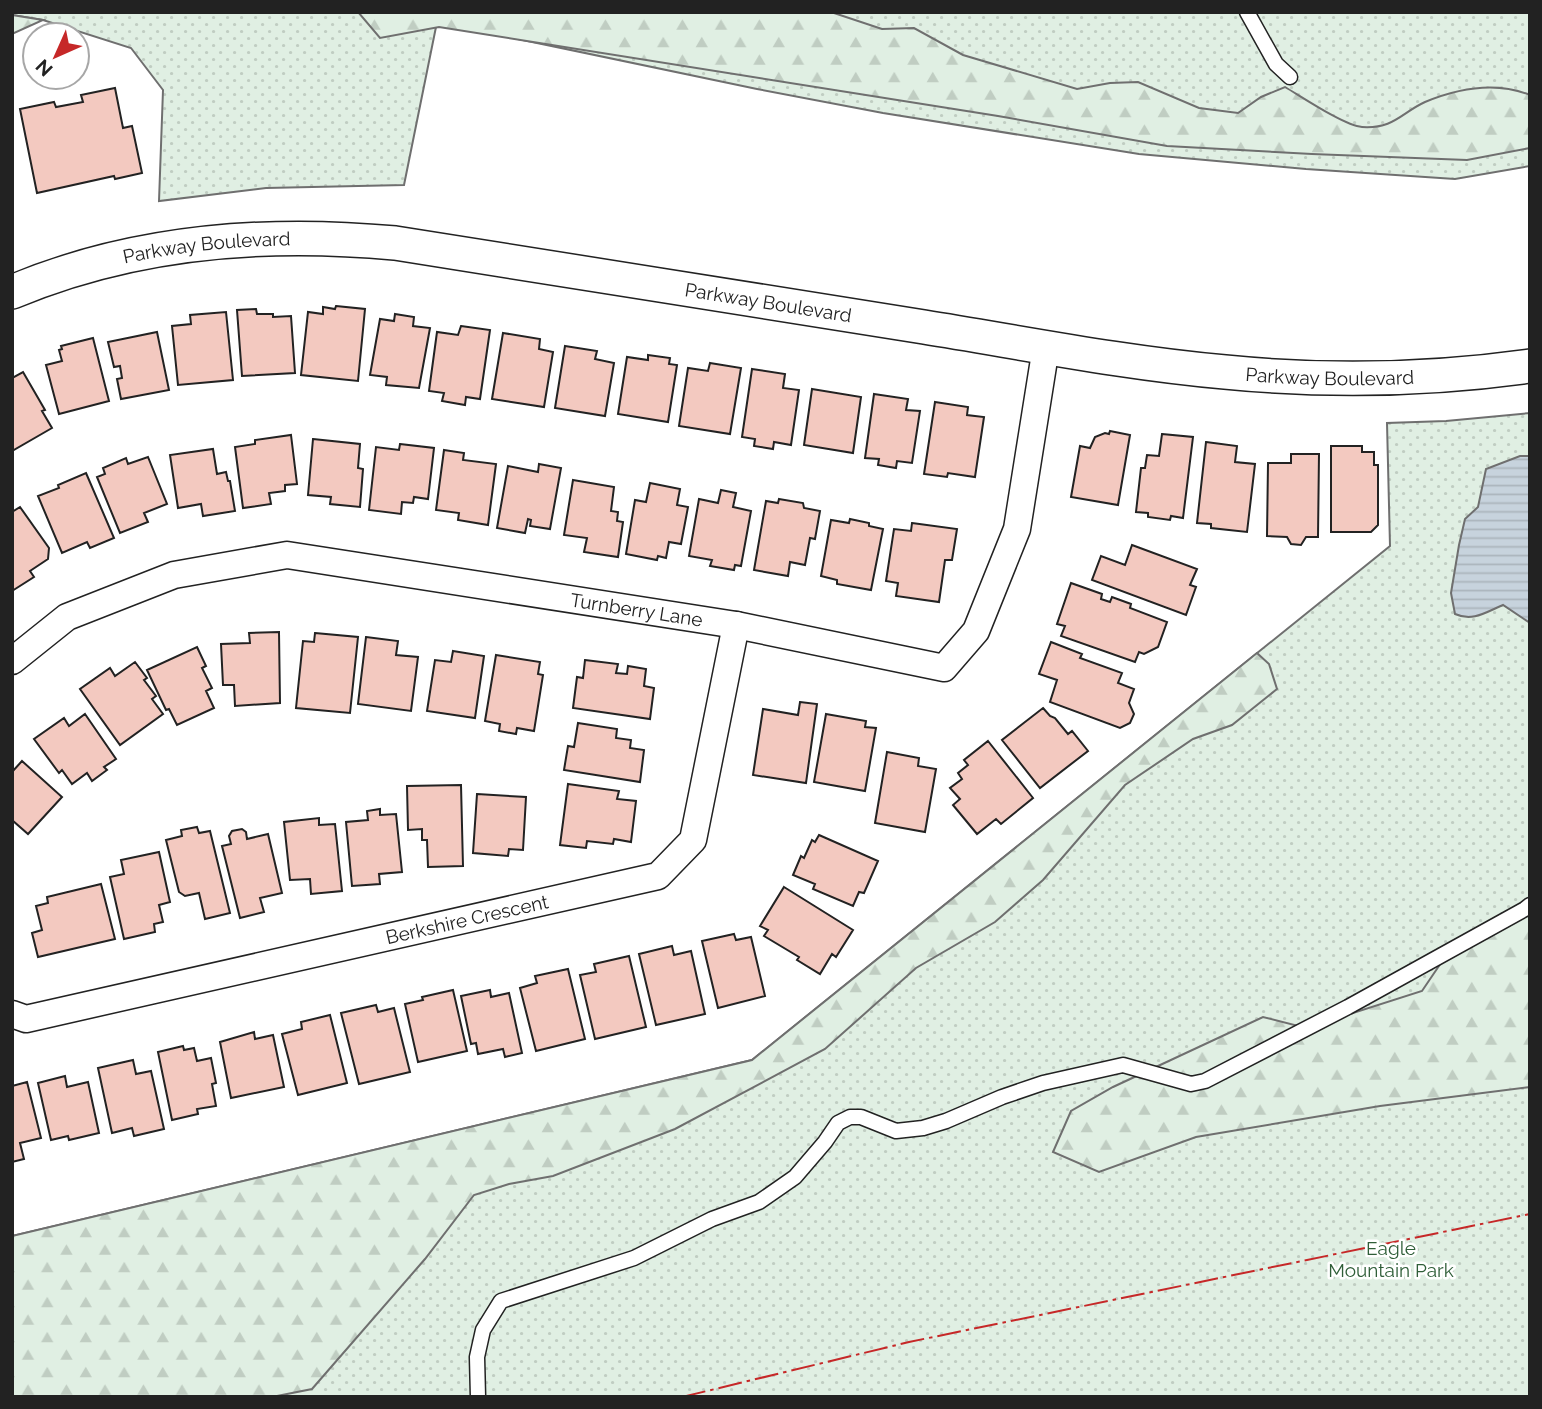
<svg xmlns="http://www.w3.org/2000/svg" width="1542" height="1409" viewBox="0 0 1542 1409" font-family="Raleway,sans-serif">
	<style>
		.grass { fill: url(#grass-dots); stroke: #6f6f6f; stroke-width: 2 }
		.forest { fill: url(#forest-firs); stroke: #6f6f6f; stroke-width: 2 }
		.water { fill: url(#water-rules); stroke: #6f6f6f; stroke-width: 2 }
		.building { fill: #f3c9c0; stroke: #222; stroke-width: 2 }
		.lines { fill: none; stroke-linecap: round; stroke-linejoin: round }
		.service-casing { stroke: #222; stroke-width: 17 }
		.minor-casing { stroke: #222; stroke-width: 29 }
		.tertiary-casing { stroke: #222; stroke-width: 36 }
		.service { stroke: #fff; stroke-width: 14 }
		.minor { stroke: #fff; stroke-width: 26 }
		.tertiary { stroke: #fff; stroke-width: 33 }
		.power { stroke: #c62828; stroke-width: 2; stroke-dasharray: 24 5 3.5 5; stroke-linecap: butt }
		.labels { text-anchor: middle; stroke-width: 5; stroke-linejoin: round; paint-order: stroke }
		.street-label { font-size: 19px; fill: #222; stroke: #fff }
		.park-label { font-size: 19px; fill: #2f5e38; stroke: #fff }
	</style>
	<defs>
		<pattern id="grass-dots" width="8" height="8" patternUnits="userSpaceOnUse" patternTransform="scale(1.75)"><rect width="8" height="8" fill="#e0efe3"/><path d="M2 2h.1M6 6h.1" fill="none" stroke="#c0cdc2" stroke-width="1.8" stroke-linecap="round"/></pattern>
		<pattern id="forest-firs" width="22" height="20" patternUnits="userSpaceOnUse" patternTransform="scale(1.75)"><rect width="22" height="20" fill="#e0efe3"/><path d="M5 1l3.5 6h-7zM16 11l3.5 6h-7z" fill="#c0cdc2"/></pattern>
		<pattern id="water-rules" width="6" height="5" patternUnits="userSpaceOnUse" patternTransform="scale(1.75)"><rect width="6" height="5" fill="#c7d3dd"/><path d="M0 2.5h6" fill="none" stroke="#abb5bd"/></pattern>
	</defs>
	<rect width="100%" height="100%" fill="#fff"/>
	<!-- grass -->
	<path class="grass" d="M12 12H1530V166L1455 179 1306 169 1139 154 883 113 757 89 437 22 404 185 266 188 159 201 163 90 131 48 43 20 12 15Z
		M1530 413V1397H12V1236L752 1060 1390 546 1387 423 1446 421Z"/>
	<!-- forest -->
	<path class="forest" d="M358 12H831L882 29 914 28 963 55 1077 89 1110 83 1138 82 1199 108 1238 113 1261 97 1285 87C1302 97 1345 126 1362 127 1394 129 1401 113 1425 102 1459 88 1495 81 1530 95V148L1467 160 1312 154 1167 146 998 116 439 27 380 38Z
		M12 15 43 20 12 34Z
		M1257 653 1269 664 1277 689 1232 725 1193 739 1125 785 1043 880 995 922 916 968 825 1049 675 1129 553 1176 509 1184 474 1195 425 1259 312 1389 272 1397H12V1236L752 1060Z
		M1530 911V1087L1380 1106 1196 1137 1099 1172 1053 1152 1071 1111 1113 1087 1263 1017 1306 1028 1422 991 1443 960Z"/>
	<!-- water -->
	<path class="water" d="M1520 456H1530V623L1503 605C1486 612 1473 622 1455 614L1451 593 1459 545 1465 519 1478 507 1486 469Z"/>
	<!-- building -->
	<path class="building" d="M115 88 123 128 132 126 142 173 115 179 114 176 37 193 20 109 54 102 56 107 83 102 81 95Z
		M336 306 365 309 358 381 301 375 308 312 323 314V307L335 309Z
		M256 309 257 314H273V317L291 316 295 373 242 376 237 310Z
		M226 312 233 380 178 385 172 326 191 324 190 315Z
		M395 314 414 317 413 326 430 328 419 388 386 385 387 377 370 375 380 319 394 321Z
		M461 326 490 330 480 399 466 397 465 405 442 401 444 393 429 391 437 332 458 335Z
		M157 332 169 390 121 399 117 379 122 378 120 366 114 367 108 342Z
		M503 333 540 339 539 349 553 352 544 407 492 399Z
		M93 338 109 401 59 414 46 365 62 361 59 350 62 349 61 346Z
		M565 346 597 351 595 359 614 363 605 416 555 408Z
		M648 355 670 358 669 364 677 365 668 422 618 414 627 357 648 360Z
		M710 363 741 368 730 434 679 426 688 368 708 371Z
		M752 369 785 374 783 388 799 390 791 445 774 442 773 449 754 446 755 439 742 437Z
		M23 372 45 410 42 411 52 428 12 451V378Z
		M812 389 861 397 853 453 804 445Z
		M874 394 908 399 906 410 920 411 912 463 897 461 896 468 878 465 879 459 865 458Z
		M935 402 968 407 967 415 984 417 975 477 948 473 947 477 924 474Z
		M1110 431 1130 435 1118 505 1071 497 1080 446 1090 448 1095 437 1105 433 1109 434Z
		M1162 434 1193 437 1183 518 1171 516 1170 520 1148 517V513L1136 512 1141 468H1145L1147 455 1159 456Z
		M291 435 297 484 285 485V491L269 493 271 504 243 508 235 447 255 444V440Z
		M313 439 360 444 358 468 363 469 360 507 330 504 331 497 308 495Z
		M1206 442 1237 446 1235 462 1255 464 1247 532 1211 528V524L1197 523Z
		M400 444 434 448 428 499 414 497 413 503 402 502 401 514 369 510 376 447 399 450Z
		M1331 446H1362V452H1374V465H1378V525L1371 532H1331Z
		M213 449 217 474 226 472 228 481H230L235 511 203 516 201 504 178 508 170 455Z
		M444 450 464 453 463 460 496 464 488 525 458 520 459 513 436 510Z
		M1291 454H1319L1318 537H1306L1301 545 1291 544 1287 537 1267 536 1268 463H1291Z
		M148 457 167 504 144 513 148 522 120 533 97 477 105 474 103 468 126 458 128 464Z
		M539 464 561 468 550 529 530 526 531 520 528 519 525 533 497 528 508 466 538 472Z
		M86 473 114 538 90 548 87 542 62 553 38 496 59 488 58 485Z
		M573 480 614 487 611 511 618 512 617 521 623 522 618 557 584 552 587 538 564 535Z
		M650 483 680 489 677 505 688 507 681 544 669 542 666 558 658 556 657 560 626 554 635 500 646 502Z
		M721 490 736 493 733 507 751 511 741 566 735 565 734 570 710 566 712 560 689 556 699 499 718 503Z
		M779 499 803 503 804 508 820 511 815 539 810 538 805 565 790 562 788 576 754 570 766 501 778 503Z
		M20 507 49 548 48 559 30 571 34 577 12 591V512Z
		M850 519 869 523V526L883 529 871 590 837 584V580L821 576 831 520 849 523Z
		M912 523 957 529 952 560H945L939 602 896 596 898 583 886 581 894 529 911 531Z
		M1132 545 1197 569 1190 585 1196 587 1186 615 1092 580 1101 556 1125 565Z
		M1071 583 1102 594 1101 599 1110 602 1112 597 1131 604 1130 608 1167 622 1158 647 1144 654 1139 652 1135 662 1061 636 1065 626 1057 624Z
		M279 632 280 703 235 706 234 685H223L221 644 250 643 249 633Z
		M315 633 358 637 350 713 296 708 303 641 314 642Z
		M366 637 398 641 396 655 418 657 411 711 358 704Z
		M1051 642 1082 654 1080 658 1122 673 1118 683 1134 689 1129 703 1134 714 1130 723 1120 728 1050 702 1057 680 1039 674Z
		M197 647 206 666 202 668 212 688 206 691 214 708 177 725 169 709 166 710 147 670Z
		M453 651 484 656 475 718 427 711 435 660 451 662Z
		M496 655 540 662 538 674 543 675 534 731 517 728 516 734 499 731 500 724 485 721Z
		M585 660 618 664 616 673 627 674 628 666 646 669 644 686 654 688 650 719 573 708 577 677 583 678Z
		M135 662 147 678 144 680 156 696 152 699 163 714 120 745 80 689 110 668 115 676Z
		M800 702 817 704 806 783 753 775 763 709 798 715Z
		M1043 708 1050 716 1055 718 1068 734 1072 731 1088 751 1040 788 1002 740Z
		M85 714 116 759 104 767 107 770 92 781 87 773 72 784 62 770 59 773 34 739 64 718 69 726Z
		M826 714 866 721 865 727 876 728 865 791 814 782Z
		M578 723 617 729 616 738 631 740 630 748 644 750 640 782 564 770 568 746 574 747Z
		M988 741 1033 798 1001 824 996 819 977 834 953 805 960 799 950 788 962 779 958 773 968 765 964 760Z
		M887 752 919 758 918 766 936 769 925 832 875 823Z
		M22 761 62 797 28 834 12 820V772Z
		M568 784 619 791 617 799 636 801 631 842 614 839 613 844 587 841 586 848 560 845Z
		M461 785 463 866 428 867 427 840H422V829L408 830 407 786Z
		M477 794 526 797 523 850 509 849 508 856 473 853Z
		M380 809V815L396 814 402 872 379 874 380 884 352 886 346 822 368 820 367 811Z
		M319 818V825L335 824 342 891 311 894 310 879 290 880 284 822Z
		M197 827 199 833 210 831 230 913 205 919 199 893 185 896 179 892 166 840 182 836 181 830Z
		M242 829 246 832 247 839 268 834 282 893 260 898 264 912 240 918 222 846 231 844 229 836 232 831Z
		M819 835 878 861 864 893 859 892 853 906 813 889 815 884 793 875 801 856 804 858 812 840 815 842Z
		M159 852 170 902 159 905 163 922 154 924 155 932 124 939 110 877 124 874 121 860Z
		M101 884 115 939 38 957 32 933 42 930 36 906 48 903 47 897Z
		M784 887 853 930 836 957 832 954 820 974 797 960 799 957 764 936 768 930 760 926Z
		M734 934 736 940 751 937 765 996 718 1008 702 941Z
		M672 946 674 955 691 951 705 1014 656 1025 639 954Z
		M629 956 646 1027 595 1039 580 975 596 972 594 964Z
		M568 969 585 1039 536 1051 520 988 537 983 535 976Z
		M453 990 467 1051 418 1062 405 1004 423 1000 422 997Z
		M490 990 491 997 509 993 522 1053 505 1057 503 1049 478 1054 476 1043 471 1044 461 996Z
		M376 1005 378 1012 394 1008 410 1072 359 1084 341 1013Z
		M330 1015 347 1083 298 1095 282 1034 302 1029 301 1022Z
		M254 1032 255 1039 273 1035 284 1087 231 1098 220 1042Z
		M183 1046 184 1050 194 1048 197 1061 211 1058 216 1083 212 1084 216 1106 197 1109 198 1114 172 1120 158 1052Z
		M133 1060 136 1074 151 1071 164 1129 134 1136 132 1128 112 1133 98 1068Z
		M65 1076 67 1087 88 1082 99 1133 69 1140 68 1136 51 1140 38 1083Z
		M27 1082 41 1138 20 1143 24 1159 12 1162V1086Z"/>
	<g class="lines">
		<defs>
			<path id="service" d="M1247 12 1276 64 1290 77
				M478 1397 477 1357 483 1330 501 1301 634 1258 712 1219 759 1202 795 1177 825 1142 838 1123 850 1117H861L896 1131 923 1128 946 1121 1002 1097 1043 1083 1123 1065 1191 1084 1205 1081 1348 1007 1525 909 1530 905"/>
			<g id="minor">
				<path id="s1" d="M12 661 67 617 174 575 287 555 736 625 944 668 976 631 1017 529 1046 347"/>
				<path id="s2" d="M12 1014 26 1019 658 876 693 840 736 625"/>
			</g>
			<g id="tertiary">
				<path id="s3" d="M12 292C133 241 266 231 395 243 571 271 748 299 924 327 1024 343 1124 363 1225 372 1326 382 1430 380 1530 366"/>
			</g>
		</defs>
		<!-- service casing -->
		<use href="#service" class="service-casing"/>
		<!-- minor casing -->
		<use href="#minor" class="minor-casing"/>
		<!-- tertiary casing -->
		<use href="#tertiary" class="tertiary-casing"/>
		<!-- service -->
		<use href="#service" class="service"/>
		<!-- minor -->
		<use href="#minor" class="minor"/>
		<!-- tertiary -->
		<use href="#tertiary" class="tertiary"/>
		<!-- power -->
		<path class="power" d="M682 1397 909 1342 1530 1214"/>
	</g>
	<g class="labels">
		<!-- street labels -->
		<g class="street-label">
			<text dy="7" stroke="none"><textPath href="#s3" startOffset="201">Parkway Boulevard</textPath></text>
			<text dy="7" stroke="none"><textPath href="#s3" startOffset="768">Parkway Boulevard</textPath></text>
			<text dy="7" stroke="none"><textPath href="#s3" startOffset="1335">Parkway Boulevard</textPath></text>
			<text dy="7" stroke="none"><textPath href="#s1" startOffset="654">Turnberry Lane</textPath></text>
			<text dy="7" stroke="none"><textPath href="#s2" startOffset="467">Berkshire Crescent</textPath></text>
		</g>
		<!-- park labels -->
		<g class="park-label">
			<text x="1391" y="1255">Eagle<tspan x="1391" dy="22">Mountain Park</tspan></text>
		</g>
	</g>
	<!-- border -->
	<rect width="1542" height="1409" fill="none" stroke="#222222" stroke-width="28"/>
	<!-- north arrow -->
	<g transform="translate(56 56) rotate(225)"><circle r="33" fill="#ffffff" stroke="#a7a7a7" stroke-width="2"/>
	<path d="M0-5L12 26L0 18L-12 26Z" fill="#c62828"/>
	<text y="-10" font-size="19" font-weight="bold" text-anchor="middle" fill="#222222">N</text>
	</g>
</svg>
